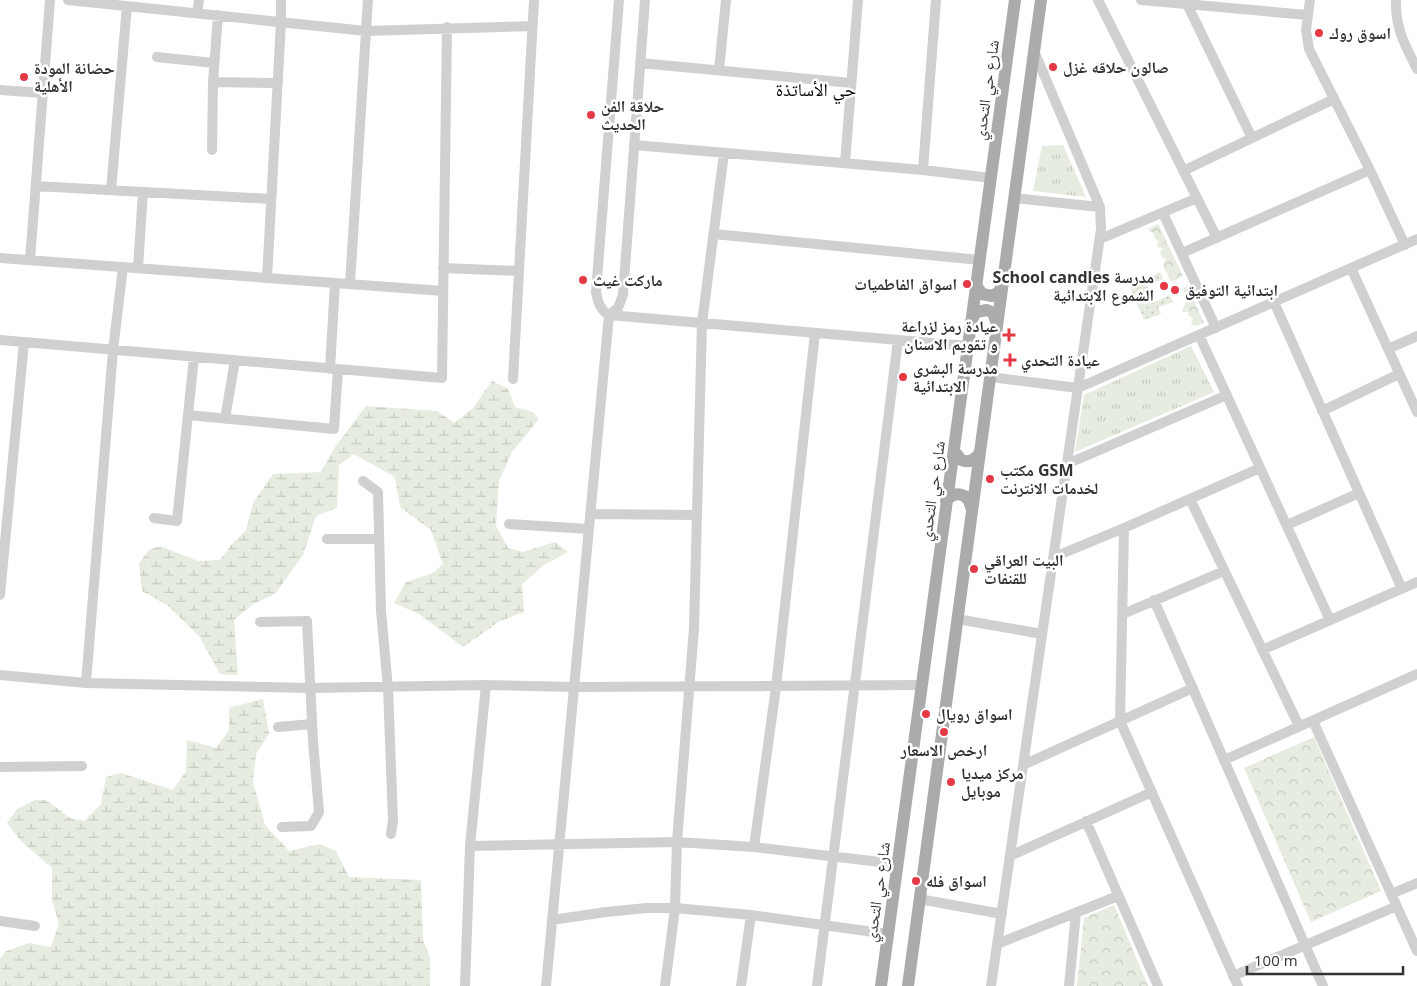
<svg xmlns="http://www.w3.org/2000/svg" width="1417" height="986" viewBox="0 0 1417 986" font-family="'Open Sans','Noto Naskh Arabic',sans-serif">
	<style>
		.grass { fill: url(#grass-dots) }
		.forest { fill: url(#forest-crowns) }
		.wetland { fill: url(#wetland-marsh) }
		.park { fill: url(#park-tufts) }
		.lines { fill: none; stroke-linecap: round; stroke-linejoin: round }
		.minor { stroke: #d0d0d0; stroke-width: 10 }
		.major { stroke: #ababab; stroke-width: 12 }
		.poi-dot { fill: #e63946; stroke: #fff; stroke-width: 2 }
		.labels { text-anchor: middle; stroke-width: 5; stroke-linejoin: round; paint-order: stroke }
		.poi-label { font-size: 16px; font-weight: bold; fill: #333; stroke: #fff; text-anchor: start }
		.street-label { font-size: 16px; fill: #333; stroke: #fff }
		.neighbourhood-label { font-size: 18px; fill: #000; stroke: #fff }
	</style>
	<defs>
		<pattern id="grass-dots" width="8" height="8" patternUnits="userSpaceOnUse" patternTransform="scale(1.25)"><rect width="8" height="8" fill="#e6ecdf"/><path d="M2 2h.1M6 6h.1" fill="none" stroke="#c6cbc0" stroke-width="1.8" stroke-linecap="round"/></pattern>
		<pattern id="forest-crowns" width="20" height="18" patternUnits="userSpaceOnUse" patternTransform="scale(1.25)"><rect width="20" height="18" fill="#e6ecdf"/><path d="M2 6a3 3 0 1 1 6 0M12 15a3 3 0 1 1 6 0" fill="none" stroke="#c6cbc0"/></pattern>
		<pattern id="wetland-marsh" width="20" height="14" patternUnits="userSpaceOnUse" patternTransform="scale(1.25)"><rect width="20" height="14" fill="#e6ecdf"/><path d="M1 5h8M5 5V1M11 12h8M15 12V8" fill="none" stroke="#c6cbc0"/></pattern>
		<pattern id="park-tufts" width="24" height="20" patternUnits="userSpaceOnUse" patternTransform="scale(1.25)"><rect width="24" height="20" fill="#e6ecdf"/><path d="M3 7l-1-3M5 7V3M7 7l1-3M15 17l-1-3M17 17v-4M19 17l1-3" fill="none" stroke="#c6cbc0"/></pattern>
	</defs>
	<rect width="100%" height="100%" fill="#fff"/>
	<!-- grass -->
	<path class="grass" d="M1160 272 1163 279 1147 286 1150 292 1135 299 1130 286Z
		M1170 295 1173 302 1158 307 1161 314 1144 320 1137 304 1152 297 1155 302Z"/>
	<!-- forest -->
	<path class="forest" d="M1158 224 1183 276 1171 282 1163 265 1166 259 1163 258 1160 253 1163 248 1157 247 1158 241 1154 237V233L1150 232 1148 229Z
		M1187 286 1204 323 1196 326 1192 325 1191 323 1193 318 1188 315 1189 312H1182L1187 298 1183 289Z
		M1314 737 1381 891 1311 922 1244 768Z
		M1114 905 1148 986H1077L1084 918Z"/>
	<!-- wetland -->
	<path class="wetland" d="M492 381 508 389 515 407 533 412 539 419 512 452 499 481 496 526 508 548 523 552 555 542 568 552 544 565 522 584 524 612 500 621 463 647 419 614 394 603 406 582 433 573 443 564 431 530 400 507 395 477 354 454 339 465 337 508 316 516 303 555 275 594 253 604 234 620 238 675 220 674 199 636 167 605 142 591 139 563 149 550 160 546 198 561 220 560 232 544 246 530 253 503 273 474 321 472 335 447 366 406 437 411 454 423 473 408Z
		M263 699 269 734 256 754 253 782 265 825 289 851 320 844 336 851 349 877 421 880 423 939 430 958V986H0V959L6 951 29 943 51 947 59 924 52 899V868L22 842 7 823 17 809 35 800H46L70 818 84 821 101 804 106 777 121 773 173 790 186 771 187 740 216 748 229 730V708Z"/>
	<!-- park -->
	<path class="park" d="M1063 145 1086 197 1033 191 1042 146Z
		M1191 346 1214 392 1075 452 1084 395Z"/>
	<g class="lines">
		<!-- minor -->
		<path class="minor" d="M68 0 366 31 532 26
			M619 0 596 292C598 302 600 310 609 315L968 346
			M1098 0 1217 238
			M1141 0 1307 15
			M1310 0 1306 30 1309 49 1370 170 1405 245
			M1396 0C1395 28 1405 45 1417 69
			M1187 4 1252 138
			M197 13 199 0
			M157 57 214 63
			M640 63 851 83
			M719 70 726 0
			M213 82 278 83
			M0 90 43 93
			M634 145 923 170 991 178
			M212 150 213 82 218 15
			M845 163 858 0
			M923 170 936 0
			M1183 171 1334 99
			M36 186 271 199
			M111 190 127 6
			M1014 198 1100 207
			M1163 213 1216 328
			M714 234 980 260
			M1100 239 1197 198
			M1182 253 1370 170
			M0 258 443 291
			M30 260 50 0
			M138 268 143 192
			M443 268 519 271
			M1351 268 1417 412
			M267 278 281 22V0
			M350 284 368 0
			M1274 302 1402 589
			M609 315 618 308 623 295 645 0
			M1199 335 1330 620
			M0 340 442 378 447 27
			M1388 349 1417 336
			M330 369 335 283
			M990 377 1078 388 1417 239
			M513 379 534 0
			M1322 411 1399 374
			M188 415 334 429 338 369
			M225 419 235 360
			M1067 464 1227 395
			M363 481 378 492 381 611 388 688 393 820 391 834
			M1190 499 1299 726
			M590 514 697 515
			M154 518 177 521 194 357
			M509 524 589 529
			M1287 525 1359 493
			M1124 528 1120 721 1238 986
			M327 539H379
			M1054 557 1124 528 1260 468
			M0 595 24 342
			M1154 600 1323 986
			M1123 614 1224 571
			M957 619 1042 634
			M260 622 307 621 313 741 319 812 311 826 282 827
			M1262 650 1417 582
			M0 675 86 683 310 688 486 685 574 687 922 685
			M86 683 113 350 123 267
			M1313 721 1417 951
			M278 727 312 724
			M1224 760 1417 674
			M1023 765 1193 688
			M0 767 82 766
			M1086 821 1158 986
			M470 846 677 842 754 847 897 864
			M754 847 776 687 815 333
			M1010 856 1152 792
			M1391 894 1417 883
			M919 899 1002 914
			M552 920 606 912 647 908H675L751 915 888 934
			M0 921 35 926
			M997 944 1118 896
			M1233 976 1397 906
			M465 986 470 846 486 685
			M546 986 609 315
			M665 986 675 908 677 842 694 628 702 323 724 153
			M741 986 751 915
			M817 986 898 340
			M991 986 1101 229 1100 207 1034 51
			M1069 986 1076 913"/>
		<!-- major -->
		<path class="major" d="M976 285 982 294 992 296 999 292 1002 285
			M971 321 976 312 987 310 993 313 997 324
			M954 451 961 460C969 463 976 460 980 452
			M946 501C955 490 968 493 971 507
			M881 986 1015 0
			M908 986 1041 0"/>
	</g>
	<!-- markers -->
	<g class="poi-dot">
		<circle cx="1319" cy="33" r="5"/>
		<circle cx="1053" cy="67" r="5"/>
		<circle cx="24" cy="77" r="5"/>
		<circle cx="591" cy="115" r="5"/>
		<circle cx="583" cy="280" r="5"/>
		<circle cx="967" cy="284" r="5"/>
		<circle cx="1164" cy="286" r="5"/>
		<circle cx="1175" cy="290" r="5"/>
		<path d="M1006.5 327.5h5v5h5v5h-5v5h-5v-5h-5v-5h5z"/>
		<path d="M1007.5 352.5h5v5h5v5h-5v5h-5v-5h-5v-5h5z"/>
		<circle cx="903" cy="377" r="5"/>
		<circle cx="990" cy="479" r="5"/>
		<circle cx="974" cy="569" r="5"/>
		<circle cx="926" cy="714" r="5"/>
		<circle cx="944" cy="732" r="5"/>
		<circle cx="951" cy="782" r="5"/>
		<circle cx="916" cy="881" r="5"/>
	</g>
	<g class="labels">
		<!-- poi labels -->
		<g class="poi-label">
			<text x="1329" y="39">اسوق روك</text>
			<text x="1063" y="73">صالون حلاقه غزل</text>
			<text x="34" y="74">حضانة المودة<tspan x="34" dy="18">الأهلية</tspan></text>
			<text x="601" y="112">حلاقة الفن<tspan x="601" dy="18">الحديث</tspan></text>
			<text x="1154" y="283" text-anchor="end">School candles مدرسة<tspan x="1154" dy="18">الشموع الابتدائية</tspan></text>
			<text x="593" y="286">ماركت غيث</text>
			<text x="957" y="290" text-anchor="end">اسواق الفاطميات</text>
			<text x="1185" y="296">ابتدائية التوفيق</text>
			<text x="998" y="332" text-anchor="end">عيادة رمز لزراعة<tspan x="998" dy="18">و تقويم الاسنان</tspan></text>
			<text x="1021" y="366">عيادة التحدي</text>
			<text x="913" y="374">مدرسة البشرى<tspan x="913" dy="18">الابتدائية</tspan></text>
			<text x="1000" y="476">مكتب GSM<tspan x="1000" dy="18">لخدمات الانترنت</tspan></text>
			<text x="984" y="566">البيت العراقي<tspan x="984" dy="18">للقنفات</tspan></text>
			<text x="936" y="720">اسواق رويال</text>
			<text x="944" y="756" text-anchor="middle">ارخص الاسعار</text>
			<text x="961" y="779">مركز ميديا<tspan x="961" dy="18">موبايل</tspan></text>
			<text x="926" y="887">اسواق فله</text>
		</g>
		<!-- street labels -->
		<g class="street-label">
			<text transform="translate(986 90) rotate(-82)" y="6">شارع حي التحدي</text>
			<text transform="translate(932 491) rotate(-82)" y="6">شارع حي التحدي</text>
			<text transform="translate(877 892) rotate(-82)" y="6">شارع حي التحدي</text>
		</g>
		<!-- neighbourhood labels -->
		<g class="neighbourhood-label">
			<text x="816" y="96">حي الأساتذة</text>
		</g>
	</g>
	<!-- scale -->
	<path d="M1247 966v8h156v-8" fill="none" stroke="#333333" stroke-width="2.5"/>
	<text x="1254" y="966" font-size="15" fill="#333333" stroke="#ffffff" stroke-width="4" paint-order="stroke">100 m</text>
</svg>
